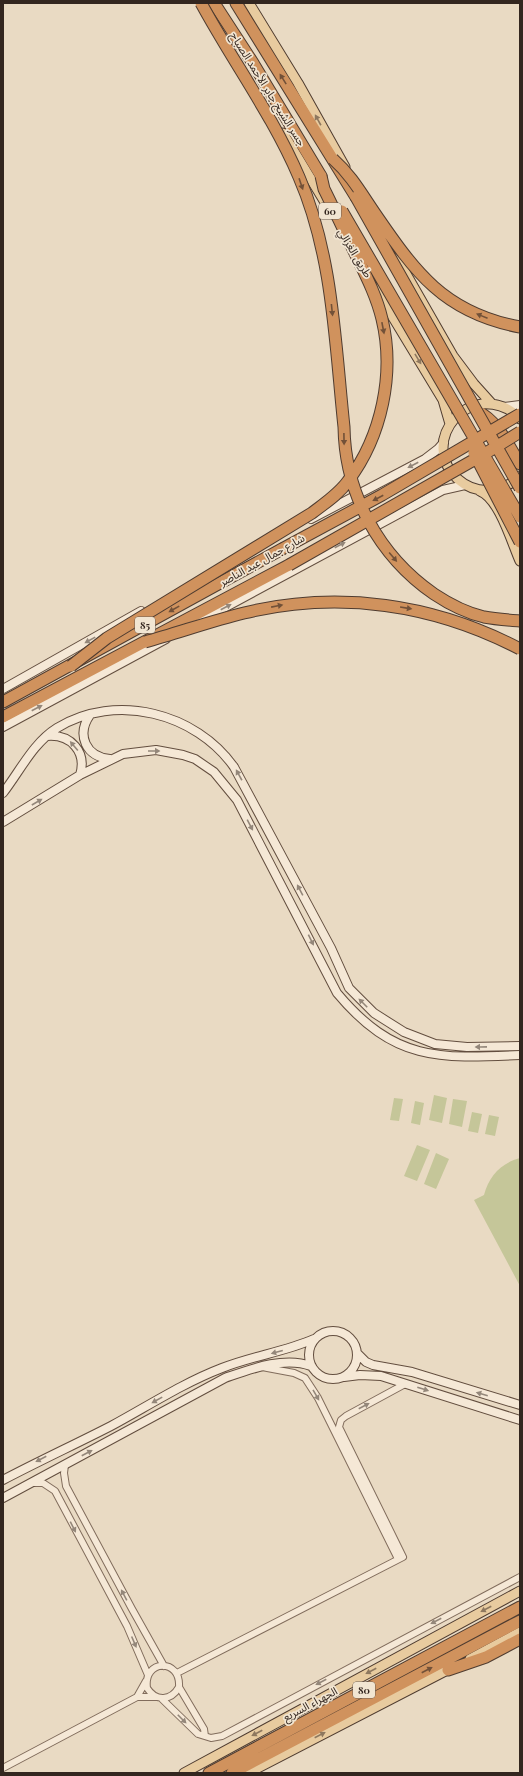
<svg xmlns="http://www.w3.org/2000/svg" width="523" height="1776" viewBox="0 0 523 1776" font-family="'Playfair Display','Noto Sans Arabic',serif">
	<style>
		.grass { fill: #c5c699 }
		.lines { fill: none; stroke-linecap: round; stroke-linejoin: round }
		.street-casing { stroke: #816c5c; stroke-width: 8 }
		.secondary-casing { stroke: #634e3f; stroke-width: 10 }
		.primary-casing { stroke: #4f3c30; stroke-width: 11 }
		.highway-casing { stroke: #4f3c30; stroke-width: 13 }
		.street { stroke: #f5e8d6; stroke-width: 6 }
		.secondary { stroke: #f5e8d6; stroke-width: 8 }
		.primary { stroke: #e8cb9f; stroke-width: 9 }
		.highway { stroke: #d0925d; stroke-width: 11 }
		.highway-bridge-casing { stroke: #4f3c30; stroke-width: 13; stroke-linecap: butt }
		.highway-bridge { stroke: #d0925d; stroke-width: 11 }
		.oneway { fill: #725138 }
		.oneway2 { fill: #8e785f }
		.oneway3 { fill: #94877a }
		.labels { text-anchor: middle; stroke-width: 3.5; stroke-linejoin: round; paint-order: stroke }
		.shield { fill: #f1e5d2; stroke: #6c5f55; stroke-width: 1 }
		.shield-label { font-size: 10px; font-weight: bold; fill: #33261f }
		.street-label { font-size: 11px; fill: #33261f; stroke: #f1e5d2 }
	</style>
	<rect width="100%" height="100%" fill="#e9dac3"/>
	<!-- grass -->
	<path class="grass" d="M434 1095 447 1098 442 1123 429 1120Z
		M394 1098 403 1099 399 1121 390 1120Z
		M453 1099 467 1101 462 1127 449 1124Z
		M415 1101 424 1103 420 1125 411 1123Z
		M472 1112 482 1114 478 1133 468 1131Z
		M489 1115 499 1117 495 1136 485 1134Z
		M417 1145 430 1150 417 1181 404 1176Z
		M436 1153 449 1159 436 1189 424 1184Z
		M520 1158V1286L474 1200 484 1195C489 1176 501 1163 520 1158Z"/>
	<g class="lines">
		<defs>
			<path id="street" d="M262 1367 294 1373 305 1378 318 1398 398 1559
				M65 1465 64 1473 66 1486 132 1609 164 1666
				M31 1483H43L55 1491 127 1626 148 1675
				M177 1673 403 1557 339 1427 341 1420 346 1416 405 1384
				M179 1687C171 1701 156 1702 147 1688 143 1659 181 1658 179 1687L204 1729 205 1736
				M137 1697 146 1681
				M162 1699 198 1734 211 1738 222 1736 520 1577
				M3 1768 137 1697H156"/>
			<path id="secondary" d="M504 407 520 405
				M311 519 425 459 438 449 444 442
				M198 622 443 490 465 485
				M3 689 141 611
				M90 715C76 735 86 757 110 759
				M3 727 166 639
				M47 736C71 734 87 752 80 775
				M3 793C20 771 33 743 57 728 116 692 196 713 234 767L331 948 349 988 374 1013 404 1032 435 1044 467 1047 520 1046
				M3 822 80 775 123 754 156 750 183 755 195 759 214 772 237 800 337 993C394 1061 438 1059 520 1055
				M309 1355a24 24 0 1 1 48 0a24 24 0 1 1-48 0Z
				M357 1353 366 1362 373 1365 412 1372 520 1405
				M344 1377 360 1375 381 1376 520 1420
				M3 1480C39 1461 76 1444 111 1426 148 1406 183 1383 222 1368 252 1356 284 1352 314 1339
				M3 1498 225 1378C251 1369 284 1356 311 1366"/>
			<path id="primary" d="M249 3 298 83 345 167
				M283 133 329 209
				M381 230 453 356 474 384 492 404
				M374 286 443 400 450 424
				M520 419C510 408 497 403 482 404 472 405 461 411 455 418 417 462 478 517 520 476
				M480 491C499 498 512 543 520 561
				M470 1659 520 1632
				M184 1773 520 1591
				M248 1773 453 1667"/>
			<path id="highway" d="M214 3 253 63 321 176
				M236 3 356 197
				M477 411C498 421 508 445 520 464
				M3 702 282 549
				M3 717 289 565
				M448 1670 486 1657 520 1639
				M209 1773 520 1607
				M232 1773 520 1621"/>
		</defs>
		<!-- street casing -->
		<use href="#street" class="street-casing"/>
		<!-- secondary casing -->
		<use href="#secondary" class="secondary-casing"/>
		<!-- primary casing -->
		<use href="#primary" class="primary-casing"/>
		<!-- highway casing -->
		<use href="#highway" class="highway-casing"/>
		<!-- street -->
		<use href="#street" class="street"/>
		<!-- secondary -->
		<use href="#secondary" class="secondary"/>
		<!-- primary -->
		<use href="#primary" class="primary"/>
		<!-- highway -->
		<use href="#highway" class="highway"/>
		<defs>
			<path id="highway-bridge" d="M201 3C233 62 273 116 299 177 333 255 335 343 344 427 345 494 379 556 434 594 449 604 467 613 484 617 495 619 508 620 520 621
				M333 159C351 175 361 193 374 212 415 272 444 313 520 327
				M356 197 520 488
				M342 211 520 517
				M474 453 520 542
				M282 549 382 495 520 414
				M289 565 486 453 520 432
				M145 642C178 633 211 621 244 613 339 590 434 604 520 649
				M71 666 107 638 312 513C325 503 339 494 348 481 382 436 395 373 382 319 376 294 364 272 353 249 343 229 334 209 324 189L321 176"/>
		</defs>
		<!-- highway-bridge casing -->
		<use href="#highway-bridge" class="highway-bridge-casing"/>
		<!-- highway-bridge -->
		<use href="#highway-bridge" class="highway-bridge"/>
	</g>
	<!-- one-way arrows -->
	<defs><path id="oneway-solid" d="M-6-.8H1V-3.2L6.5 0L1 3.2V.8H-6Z"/></defs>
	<g class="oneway">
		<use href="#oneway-solid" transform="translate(283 79) rotate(-122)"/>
		<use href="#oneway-solid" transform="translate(301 184) rotate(71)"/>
		<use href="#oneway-solid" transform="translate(332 310) rotate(84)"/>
		<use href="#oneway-solid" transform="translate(482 316) rotate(-158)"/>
		<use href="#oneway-solid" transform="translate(383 328) rotate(79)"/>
		<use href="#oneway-solid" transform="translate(344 439) rotate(89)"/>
		<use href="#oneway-solid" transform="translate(378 498) rotate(152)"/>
		<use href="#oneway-solid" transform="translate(393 557) rotate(50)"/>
		<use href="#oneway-solid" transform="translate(277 606) rotate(-11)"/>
		<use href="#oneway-solid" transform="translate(406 608) rotate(9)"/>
		<use href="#oneway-solid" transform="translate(174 609) rotate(151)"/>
		<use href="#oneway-solid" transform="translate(427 1670) rotate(-28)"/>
	</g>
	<g class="oneway2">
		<use href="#oneway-solid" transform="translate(318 120) rotate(-119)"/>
		<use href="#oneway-solid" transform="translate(418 359) rotate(59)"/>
		<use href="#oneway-solid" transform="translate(486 1609) rotate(152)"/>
		<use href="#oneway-solid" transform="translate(371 1671) rotate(152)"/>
		<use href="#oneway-solid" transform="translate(257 1733) rotate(152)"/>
		<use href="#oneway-solid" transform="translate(320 1735) rotate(-27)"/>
	</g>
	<g class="oneway3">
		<use href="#oneway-solid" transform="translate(413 465) rotate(152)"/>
		<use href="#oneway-solid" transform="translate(340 545) rotate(-28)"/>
		<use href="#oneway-solid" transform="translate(226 607) rotate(-28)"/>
		<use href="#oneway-solid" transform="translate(90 640) rotate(151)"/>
		<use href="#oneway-solid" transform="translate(37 708) rotate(-28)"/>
		<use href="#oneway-solid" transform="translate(74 746) rotate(-130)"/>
		<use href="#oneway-solid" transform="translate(154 751)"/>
		<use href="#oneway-solid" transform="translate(239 775) rotate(-119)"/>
		<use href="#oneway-solid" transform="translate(37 802) rotate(-30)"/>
		<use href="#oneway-solid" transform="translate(250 825) rotate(62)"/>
		<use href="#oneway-solid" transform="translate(300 890) rotate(-118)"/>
		<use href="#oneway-solid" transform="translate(311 940) rotate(64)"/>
		<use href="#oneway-solid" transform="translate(363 1003) rotate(-135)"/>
		<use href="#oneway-solid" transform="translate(481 1047) rotate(179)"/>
		<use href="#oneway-solid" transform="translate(277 1352) rotate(165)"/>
		<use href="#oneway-solid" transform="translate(423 1389) rotate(18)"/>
		<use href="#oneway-solid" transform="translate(482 1394) rotate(-164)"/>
		<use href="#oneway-solid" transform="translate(316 1395) rotate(60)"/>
		<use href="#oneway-solid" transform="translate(157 1400) rotate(151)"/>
		<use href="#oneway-solid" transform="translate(364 1406) rotate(-28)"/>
		<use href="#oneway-solid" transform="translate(87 1453) rotate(-28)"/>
		<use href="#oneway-solid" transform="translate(41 1459) rotate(152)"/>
		<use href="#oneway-solid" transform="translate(73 1527) rotate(63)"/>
		<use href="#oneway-solid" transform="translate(124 1595) rotate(-118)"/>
		<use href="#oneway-solid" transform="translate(436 1621) rotate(152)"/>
		<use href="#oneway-solid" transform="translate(134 1642) rotate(67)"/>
		<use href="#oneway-solid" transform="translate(321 1682) rotate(152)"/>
		<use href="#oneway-solid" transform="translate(182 1719) rotate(45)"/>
	</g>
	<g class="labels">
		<!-- shield labels -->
		<g class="shield">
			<rect x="319" y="203" width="22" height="16" rx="3"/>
			<rect x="135" y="617" width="20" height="16" rx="3"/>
			<rect x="353" y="1682" width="22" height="16" rx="3"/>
		</g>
		<g class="shield-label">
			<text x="330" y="215">60</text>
			<text x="145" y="629">85</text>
			<text x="364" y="1694">80</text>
		</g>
		<!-- street labels -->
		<g class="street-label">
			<text transform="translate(268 89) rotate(58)" y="4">جسر الشيخ جابر الأحمد الصباح</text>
			<text transform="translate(355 253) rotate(59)" y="4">طريق الغزالي</text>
			<text transform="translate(262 560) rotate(-29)" y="4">شارع جمال عبد الناصر</text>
			<text transform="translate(310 1704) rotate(-28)" y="4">الجهراء السريع</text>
		</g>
	</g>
	<!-- border -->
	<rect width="523" height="1776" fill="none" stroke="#33261f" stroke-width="8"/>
</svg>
